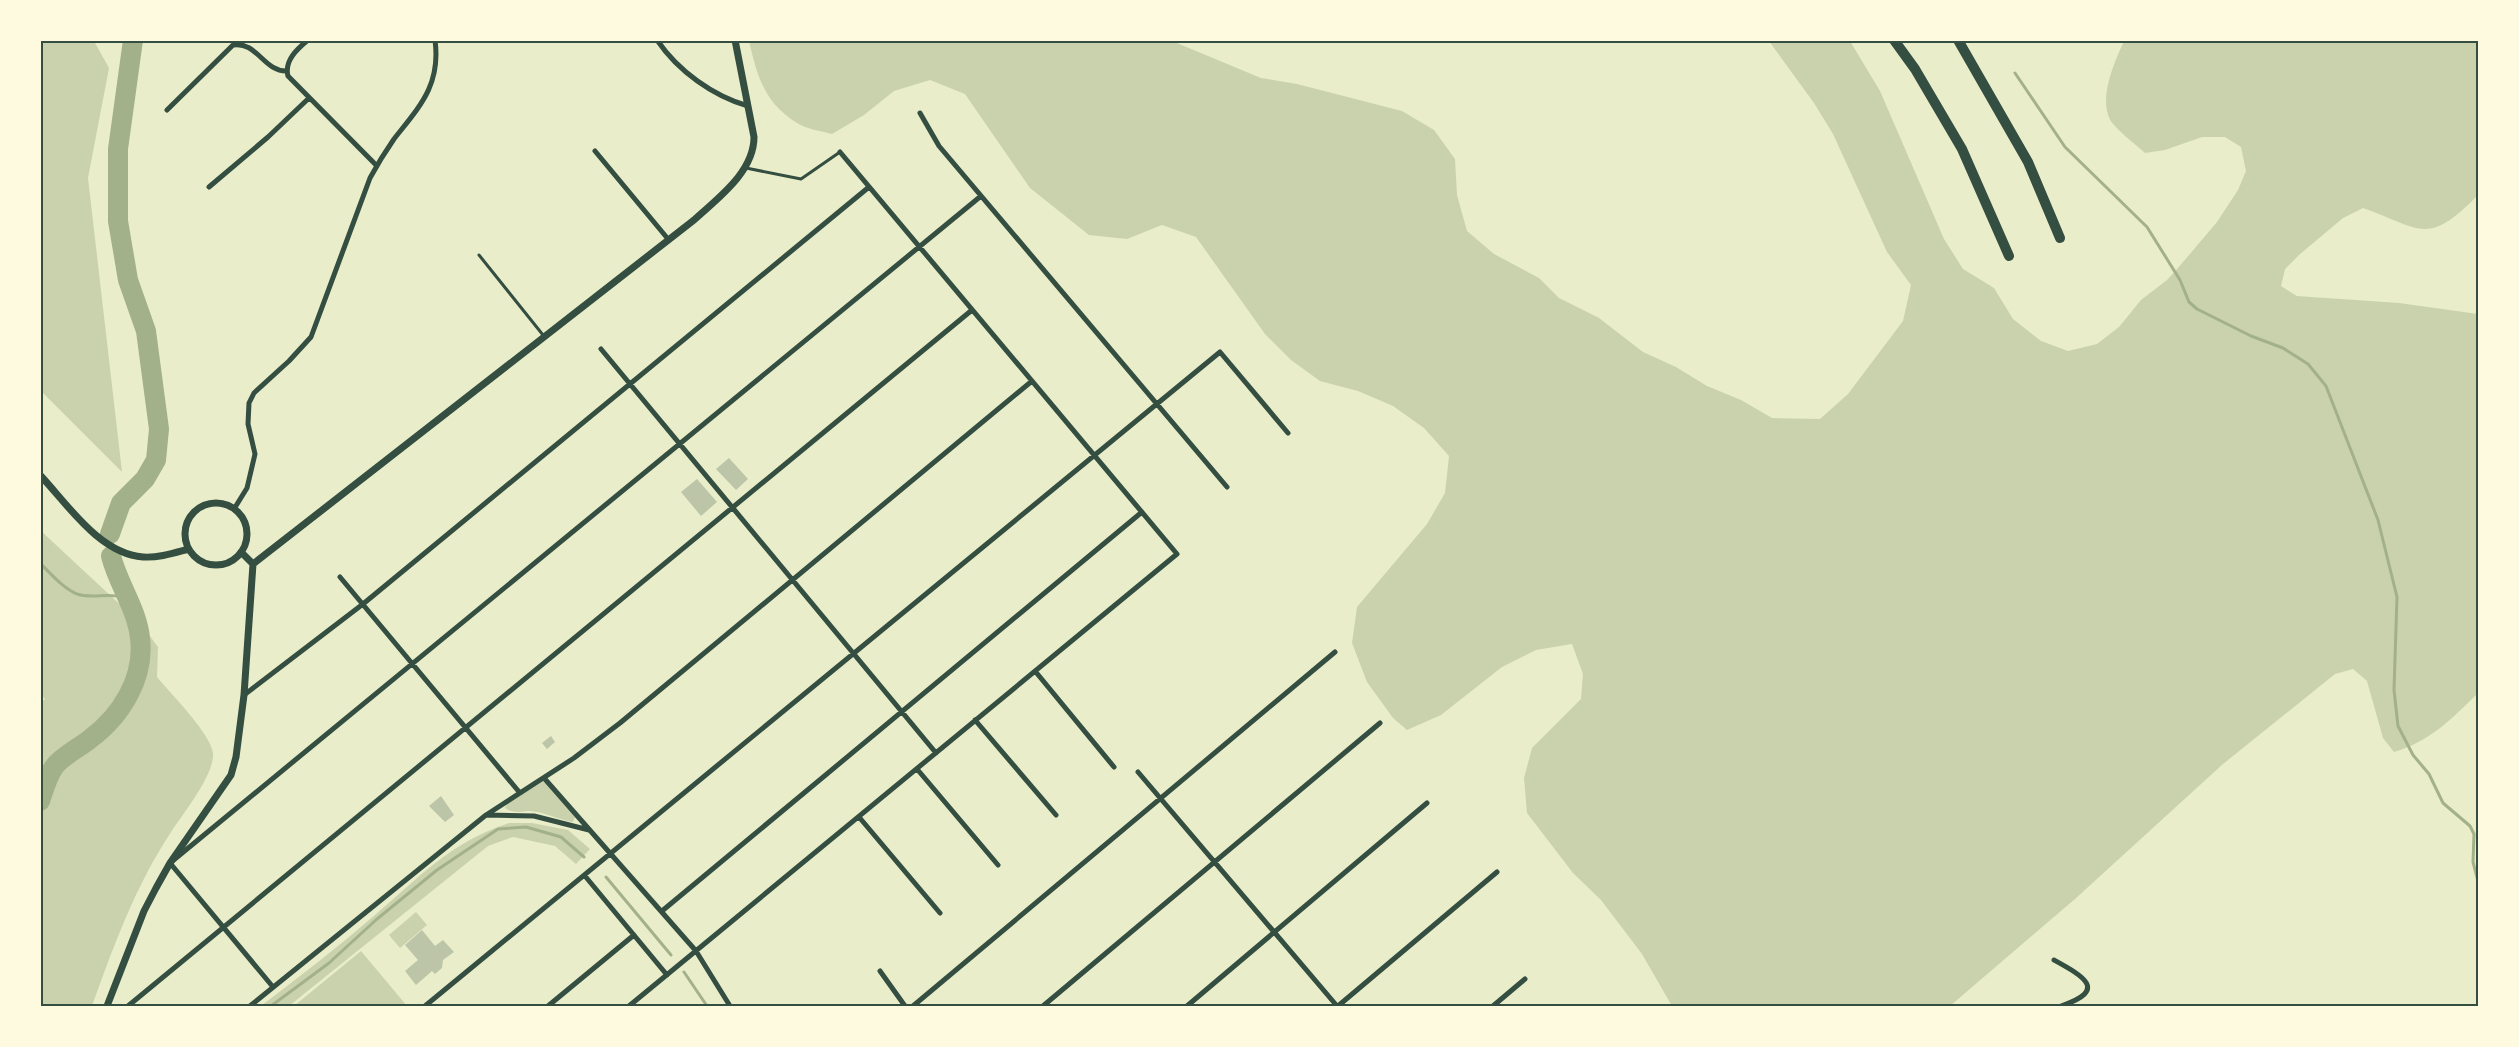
<svg xmlns="http://www.w3.org/2000/svg" width="2519" height="1047" viewBox="0 0 2519 1047" font-family="Quicksand,sans-serif">
	<style>
		.green { fill: #cad2ad }
		.lines { fill: none; stroke-linecap: round; stroke-linejoin: round }
		.stream { stroke: #a3b18a; stroke-width: 3 }
		.river { stroke: #a3b18a; stroke-width: 20 }
		.building { fill: #bcc5a7 }
		.service { stroke: #344e41; stroke-width: 3 }
		.minor { stroke: #344e41; stroke-width: 5 }
		.tertiary { stroke: #344e41; stroke-width: 7 }
		.motorway { stroke: #344e41; stroke-width: 10 }
		.neatline { fill: none; stroke: #344e41; stroke-width: 2 }
	</style>
	<rect width="100%" height="100%" fill="#e9edc9"/>
	<!-- green -->
	<path class="green" d="M40 41H94L109 68 88 178 122 472 41 391Z
		M749 41H1172L1261 78 1297 84 1402 111 1434 130 1455 159 1457 195 1467 231 1494 254 1539 278 1559 298 1599 318 1643 352 1676 367 1707 386 1741 400 1772 418 1820 419 1848 394 1903 321 1911 285 1887 252 1833 134 1814 103 1769 41H1850L1880 91 1944 239 1963 269 1994 288 2013 319 2041 341 2068 351 2097 344 2119 327 2141 300 2167 280 2178 268 2217 222 2238 190 2246 171 2241 147 2225 137H2202L2165 150 2145 153C2135 144 2123 135 2114 125 2095 104 2115 61 2124 41H2478V195C2427 247 2422 229 2363 208L2343 218 2299 255 2285 269 2281 286 2297 296 2399 303 2478 314V693C2453 718 2429 742 2394 752L2383 738 2367 681 2353 669 2335 674 2223 764 2075 899 1950 1006H1672L1642 954 1601 900 1573 873 1527 813 1524 778 1532 748 1581 699 1583 674 1572 644 1536 650 1502 667 1441 715 1407 730 1393 718 1367 682 1352 643 1357 607 1427 524 1445 493 1449 456 1424 428 1393 406 1358 391 1320 381 1291 360 1265 334 1196 237 1162 225 1127 239 1089 235 1030 188 965 94 930 80 894 91 864 115 832 134C821 131 806 129 797 123 764 103 757 75 749 41Z
		M41 531 141 624 158 647 157 677C171 694 211 734 213 753 215 773 184 813 173 829 136 884 114 945 92 1006H41L40 703 45 699 40 694Z
		M543 781 575 817 573 822C559 820 545 812 530 811 521 811 513 814 505 808L507 804Z
		M509 823H532L568 830 590 849 576 864 555 846 513 837 488 846 289 1006H261C299 977 338 947 375 915 422 875 448 844 509 823Z
		M416 912 427 925 400 948 389 935Z
		M361 951 407 1006H294Z"/>
	<g class="lines">
		<!-- stream -->
		<path class="stream" d="M2015 73 2065 147 2147 227 2180 280 2189 302 2197 309 2251 336 2283 348 2308 364 2326 386 2378 520 2397 597 2394 690 2398 726 2413 755 2429 774 2443 803 2470 826 2474 834 2473 862 2478 881
			M40 563C51 574 63 588 77 594 94 600 114 590 129 601
			M606 877 671 955
			M684 972 707 1006
			M271 1006 329 963 377 919 437 870 498 829 526 827 561 837 584 857"/>
		<!-- river -->
		<path class="river" d="M110 534 121 503 145 479 156 460 159 429 146 331 128 280 118 221V149L133 40
			M40 801C44 790 47 777 54 767 62 756 79 748 90 739 121 716 145 678 140 638 137 609 118 584 111 556"/>
	</g>
	<!-- building -->
	<path class="building" d="M729 458 748 479 736 490 716 469Z
		M697 479 717 502 701 516 681 492Z
		M551 736 555 742 547 749 542 743Z
		M441 796 454 815 445 822 429 806Z
		M422 930 435 946 443 940 454 952 443 960 442 968 435 974 432 971 416 985 405 971 418 960 405 945Z"/>
	<g class="lines">
		<!-- service -->
		<path class="service" d="M746 168 801 179 840 152
			M479 255 543 335"/>
		<!-- minor -->
		<path class="minor" d="M308 40C297 49 284 61 288 76L377 166
			M657 40C678 71 713 96 748 106
			M167 110 233 45C257 41 264 72 287 71
			M920 113 939 146 1227 487
			M595 151 668 239
			M209 187 268 137 309 98
			M601 349 936 753
			M234 509 247 488 255 454 248 424 249 403 254 393 289 361 311 337 370 178C377 165 385 152 394 139 420 106 441 85 435 40
			M340 577 520 793
			M1035 671 1114 767
			M244 695 363 604 869 187
			M975 720 1056 815
			M917 769 998 865
			M1138 772 1337 1006
			M544 778 696 951 730 1006
			M486 815 534 816 589 830
			M859 817 940 913
			M585 876 667 975
			M662 911 1142 512
			M2054 960C2083 976 2109 990 2061 1006
			M880 971 905 1006
			M273 987 170 863 981 196
			M128 1006 972 310
			M250 1006 486 815 574 758 620 723 1032 381
			M425 1006 1220 352 1288 433
			M548 1006 634 935
			M629 1006 1177 554 840 152
			M913 1006 1335 652
			M1043 1006 1380 723
			M1187 1006 1427 803
			M1338 1006 1497 872
			M1493 1006 1525 979"/>
		<!-- tertiary -->
		<path class="tertiary" d="M40 475C68 505 100 554 143 557 159 558 174 553 189 549
			M185 534a31 31 0 1 1 62 0a31 31 0 1 1-62 0Z
			M253 564 694 220C718 198 754 172 754 137L735 40
			M107 1006 144 911 156 888 170 863 231 775 236 757 244 695 253 564 241 552"/>
		<!-- motorway -->
		<path class="motorway" d="M1894 40 1915 69 1962 149 2009 256
			M1958 40 2028 162 2060 238"/>
	</g>
	<!-- border -->
	<rect width="2519" height="1047" fill="none" stroke="#fefae0" stroke-width="84"/>
	<rect x="42" y="42" width="2435" height="963" class="neatline"/>
</svg>
